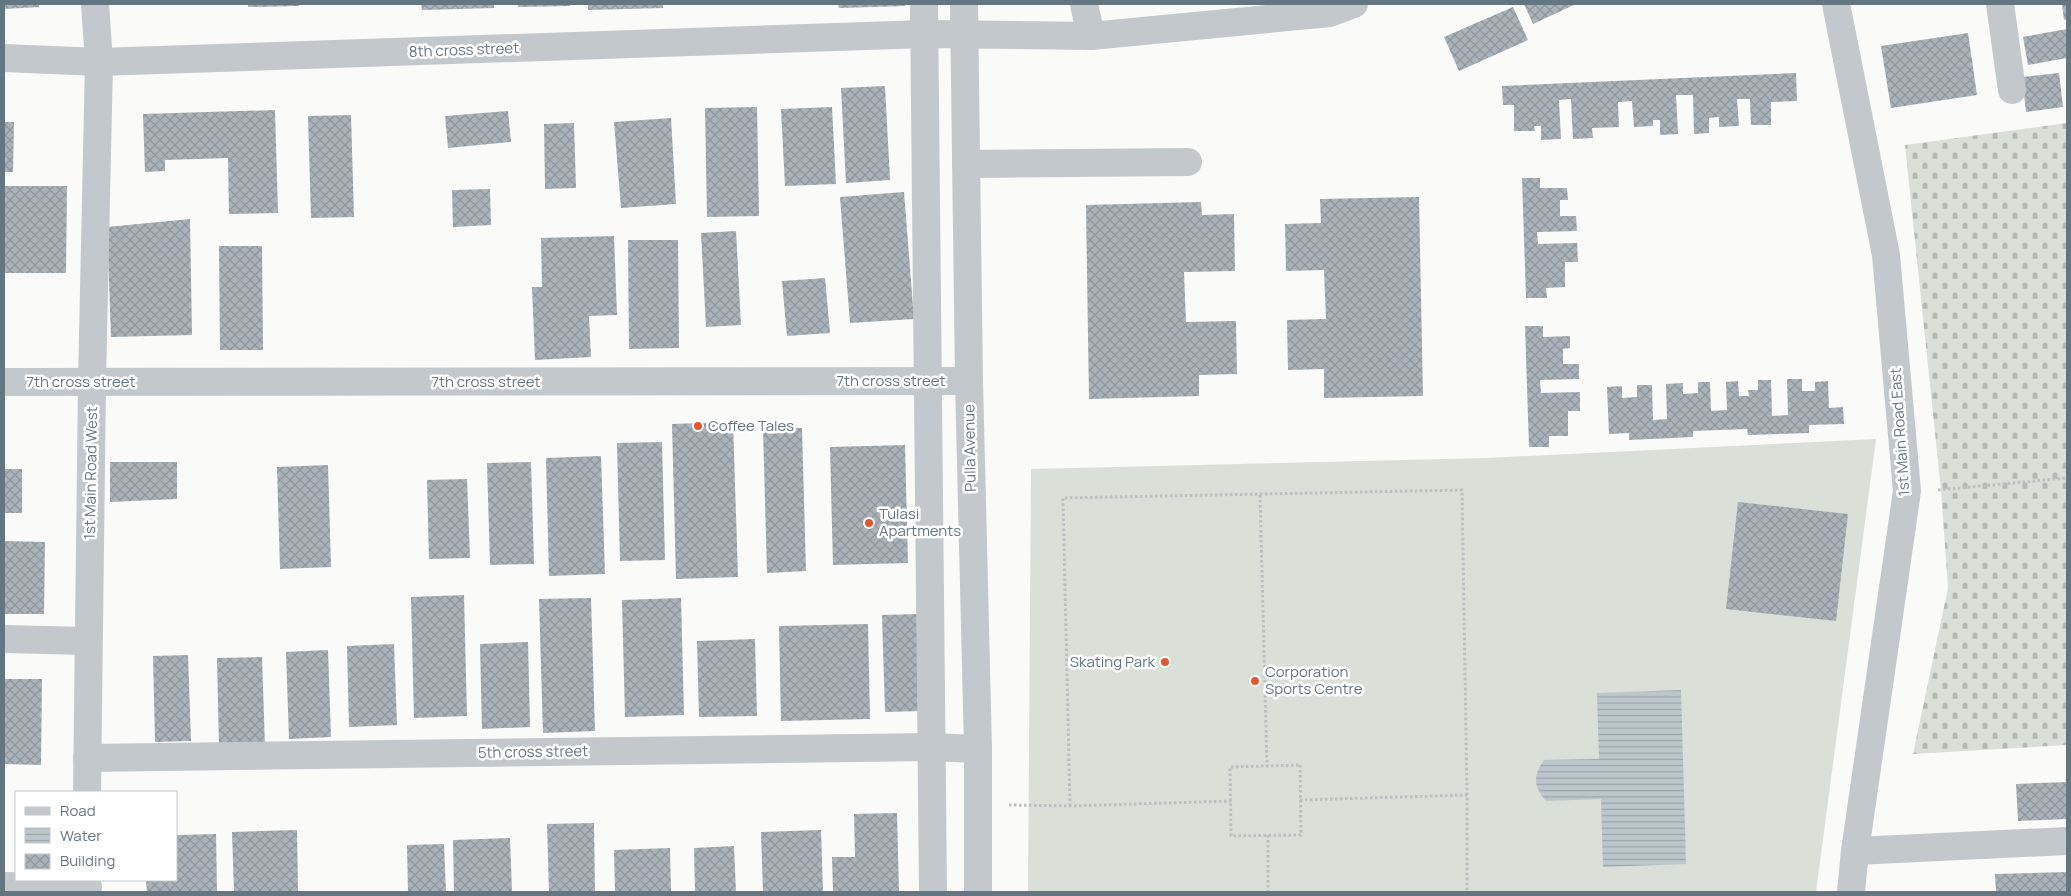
<svg xmlns="http://www.w3.org/2000/svg" width="2071" height="896" font-family="Manrope,sans-serif">
<style>
.cemetery{fill:url(#cemetery-stones)}
.garden{fill:#dadfd7}
.water{fill:url(#water-rules)}
.building{fill:url(#building-cross-hatch)}
.lines{fill:none;stroke-linecap:round;stroke-linejoin:round}
.path{stroke:#bbbfc2;stroke-width:3;stroke-dasharray:2.5 2.5;stroke-linecap:butt}
.minor{stroke:#c3c8cc;stroke-width:28}
.tertiary{stroke:#c3c8cc;stroke-width:28}
.poi-dot{fill:#e4572e;stroke:#fff;stroke-width:2}
.labels{text-anchor:middle;stroke-width:5;stroke-linejoin:round;paint-order:stroke}
.street-label{font-size:15px;fill:#657683;stroke:#fff}
.poi-label{font-size:15px;fill:#657683;stroke:#fff;text-anchor:start}
</style>
<defs>
<pattern id="cemetery-stones" width="16" height="16" patternUnits="userSpaceOnUse" patternTransform="scale(1.25)"><rect width="16" height="16" fill="#dadfd7"/><path d="M2 7V4a2 2 0 0 1 4 0v3zM10 15v-3a2 2 0 0 1 4 0v3z" fill="#b4b9b4"/></pattern>
<pattern id="water-rules" width="6" height="5" patternUnits="userSpaceOnUse" patternTransform="scale(1.25)"><rect width="6" height="5" fill="#bbc7cb"/><path d="M0 2.5h6" fill="none" stroke="#9ca6aa"/></pattern>
<pattern id="building-cross-hatch" width="8" height="8" patternUnits="userSpaceOnUse" patternTransform="scale(1.25)"><rect width="8" height="8" fill="#aab3b9"/><path d="M0 0l8 8M0 8l8-8" fill="none" stroke="#8e969c"/></pattern>
</defs>
<rect width="100%" height="100%" fill="#fafaf8"/>
<path class="cemetery" d="M 2067,123 L 2067,745 L 1913,754 L 1948,588 L 1941,490 L 1905,145 Z"/>
<path class="garden" d="M 1876,439 L 1816,892 L 1028,892 L 1031,469 L 1486,458 Z"/>
<path class="water" d="M 1681,690 L 1686,864 L 1603,867 L 1601,799 L 1546,801 C 1533,786 1533,776 1544,760 L 1599,759 L 1597,693 Z"/>
<g class="building">
<path d="M 4,4 L 39,4 L 39,7 L 4,9 Z"/>
<path d="M 248,4 L 299,4 L 299,6 L 248,7 Z"/>
<path d="M 421,4 L 494,4 L 494,8 L 422,10 Z"/>
<path d="M 518,4 L 570,4 L 570,6 L 518,7 Z"/>
<path d="M 588,4 L 663,4 L 663,8 L 588,10 Z"/>
<path d="M 838,4 L 905,4 L 905,6 L 839,8 Z"/>
<path d="M 1524,4 L 1576,4 L 1533,24 Z"/>
<path d="M 2062,4 L 2067,4 L 2067,19 L 2064,20 Z"/>
<path d="M 1513,7 L 1528,40 L 1459,71 L 1444,37 Z"/>
<path d="M 2067,29 L 2067,58 L 2028,65 L 2023,37 Z"/>
<path d="M 1968,33 L 1977,95 L 1891,108 L 1881,46 Z"/>
<path d="M 1796,73 L 1797,101 L 1771,102 L 1771,125 L 1751,125 L 1750,99 L 1737,99 L 1739,126 L 1719,127 L 1719,117 L 1709,118 L 1709,133 L 1694,134 L 1693,95 L 1676,95 L 1678,134 L 1660,135 L 1660,120 L 1653,120 L 1653,126 L 1634,127 L 1632,101 L 1618,102 L 1619,127 L 1592,128 L 1593,138 L 1573,139 L 1571,99 L 1559,100 L 1561,139 L 1541,140 L 1541,126 L 1534,126 L 1535,131 L 1514,131 L 1514,105 L 1503,105 L 1502,86 Z"/>
<path d="M 2059,73 L 2063,107 L 2026,112 L 2022,77 Z"/>
<path d="M 885,86 L 890,180 L 846,183 L 841,88 Z"/>
<path d="M 757,107 L 759,216 L 707,217 L 705,108 Z"/>
<path d="M 832,107 L 836,184 L 785,186 L 781,109 Z"/>
<path d="M 275,110 L 278,213 L 229,214 L 228,158 L 165,160 L 165,171 L 145,172 L 143,114 Z"/>
<path d="M 508,111 L 511,142 L 448,148 L 445,116 Z"/>
<path d="M 351,115 L 354,217 L 311,218 L 308,116 Z"/>
<path d="M 671,118 L 676,204 L 621,208 L 614,122 Z"/>
<path d="M 4,122 L 14,122 L 13,172 L 4,172 Z"/>
<path d="M 574,123 L 576,188 L 545,189 L 544,124 Z"/>
<path d="M 1522,178 L 1540,178 L 1540,188 L 1567,188 L 1568,200 L 1560,200 L 1560,216 L 1576,216 L 1577,231 L 1537,232 L 1538,244 L 1577,243 L 1578,262 L 1565,262 L 1565,287 L 1546,288 L 1547,298 L 1526,298 Z"/>
<path d="M 4,186 L 67,186 L 66,273 L 4,273 Z"/>
<path d="M 490,189 L 491,225 L 453,227 L 452,190 Z"/>
<path d="M 904,192 L 914,319 L 850,323 L 840,197 Z"/>
<path d="M 1419,197 L 1423,396 L 1324,398 L 1324,369 L 1288,370 L 1287,320 L 1326,319 L 1324,270 L 1286,271 L 1285,224 L 1321,223 L 1320,199 Z"/>
<path d="M 1201,202 L 1202,215 L 1234,214 L 1235,271 L 1184,272 L 1186,322 L 1236,321 L 1237,374 L 1199,375 L 1199,396 L 1089,399 L 1086,205 Z"/>
<path d="M 190,219 L 192,335 L 111,337 L 107,227 Z"/>
<path d="M 736,231 L 741,325 L 706,327 L 701,233 Z"/>
<path d="M 614,236 L 617,315 L 589,316 L 591,357 L 535,360 L 532,287 L 542,287 L 541,238 Z"/>
<path d="M 628,240 L 678,240 L 679,348 L 629,349 Z"/>
<path d="M 219,246 L 262,246 L 263,350 L 220,350 Z"/>
<path d="M 825,278 L 830,333 L 787,336 L 782,281 Z"/>
<path d="M 1525,326 L 1543,326 L 1543,337 L 1570,336 L 1570,348 L 1563,349 L 1563,364 L 1579,364 L 1579,379 L 1540,380 L 1541,393 L 1580,392 L 1580,411 L 1568,411 L 1568,436 L 1549,436 L 1549,447 L 1529,447 Z"/>
<path d="M 1787,379 L 1802,379 L 1802,391 L 1815,391 L 1815,382 L 1828,381 L 1829,408 L 1843,407 L 1844,424 L 1809,425 L 1809,433 L 1748,435 L 1747,429 L 1693,431 L 1693,437 L 1629,440 L 1629,433 L 1609,434 L 1607,387 L 1622,386 L 1622,398 L 1637,397 L 1637,385 L 1652,385 L 1653,420 L 1667,419 L 1666,384 L 1683,383 L 1683,394 L 1698,393 L 1698,382 L 1710,382 L 1711,411 L 1727,410 L 1726,382 L 1738,381 L 1739,396 L 1749,396 L 1748,390 L 1758,390 L 1758,380 L 1771,380 L 1772,416 L 1788,415 Z"/>
<path d="M 733,422 L 738,577 L 676,579 L 672,424 Z"/>
<path d="M 802,428 L 806,571 L 767,573 L 763,429 Z"/>
<path d="M 662,442 L 665,560 L 620,561 L 617,443 Z"/>
<path d="M 905,445 L 908,563 L 833,565 L 830,447 Z"/>
<path d="M 601,456 L 605,574 L 549,576 L 546,458 Z"/>
<path d="M 110,462 L 177,462 L 177,499 L 110,502 Z"/>
<path d="M 531,462 L 534,564 L 490,565 L 487,463 Z"/>
<path d="M 328,465 L 331,567 L 280,569 L 277,467 Z"/>
<rect x="4" y="469" width="18" height="44"/>
<path d="M 467,479 L 470,558 L 429,559 L 427,480 Z"/>
<path d="M 1738,502 L 1848,514 L 1836,621 L 1726,609 Z"/>
<path d="M 4,541 L 45,542 L 44,614 L 4,614 Z"/>
<path d="M 464,595 L 467,716 L 414,718 L 411,597 Z"/>
<path d="M 591,598 L 595,731 L 543,733 L 539,599 Z"/>
<path d="M 681,598 L 684,715 L 625,717 L 622,600 Z"/>
<path d="M 918,614 L 921,711 L 885,712 L 882,615 Z"/>
<path d="M 868,624 L 870,719 L 781,721 L 779,626 Z"/>
<path d="M 755,639 L 757,716 L 699,717 L 697,641 Z"/>
<path d="M 528,642 L 530,727 L 482,729 L 480,644 Z"/>
<path d="M 394,644 L 397,725 L 349,727 L 347,646 Z"/>
<path d="M 328,650 L 331,737 L 289,739 L 286,652 Z"/>
<path d="M 188,655 L 191,741 L 155,742 L 153,656 Z"/>
<path d="M 262,657 L 265,747 L 219,748 L 217,658 Z"/>
<path d="M 4,679 L 42,679 L 41,765 L 4,764 Z"/>
<path d="M 2067,782 L 2067,819 L 2018,821 L 2016,784 Z"/>
<path d="M 897,813 L 899,892 L 833,892 L 832,857 L 855,857 L 854,814 Z"/>
<path d="M 594,823 L 595,892 L 549,892 L 547,824 Z"/>
<path d="M 297,830 L 298,892 L 234,892 L 232,832 Z"/>
<path d="M 821,830 L 823,892 L 763,892 L 761,832 Z"/>
<path d="M 216,834 L 217,892 L 147,892 L 146,880 L 176,880 L 176,835 Z"/>
<path d="M 510,838 L 512,892 L 454,892 L 453,840 Z"/>
<path d="M 444,844 L 446,892 L 408,892 L 407,845 Z"/>
<path d="M 734,846 L 736,892 L 695,892 L 694,848 Z"/>
<path d="M 670,848 L 671,892 L 615,892 L 614,850 Z"/>
<path d="M 2067,872 L 2067,892 L 1996,892 L 1995,874 Z"/>
</g>
<g class="lines">
<g class="path">
<path d="M 1938,490 L 2067,478"/>
<path d="M 1260,495 L 1267,766"/>
<path d="M 1300,765 L 1301,835 L 1231,836 L 1230,767 Z"/>
<path d="M 1300,800 L 1467,795"/>
<path d="M 1009,805 L 1070,806 L 1231,801"/>
<path d="M 1070,806 L 1063,498 L 1462,490 L 1467,795 L 1467,892"/>
<path d="M 1268,835 L 1268,892"/>
</g>
<g class="minor">
<path d="M 1084,4 L 1091,36"/>
<path d="M 1836,4 L 1886,255 L 1907,491 L 1855,851 L 1851,892"/>
<path d="M 2000,4 L 2012,90"/>
<path d="M 4,58 L 99,62 L 925,34 L 1091,36 L 1330,13 L 1354,4"/>
<path d="M 966,164 L 1188,162"/>
<path d="M 4,382 L 969,381"/>
<path d="M 4,639 L 88,641"/>
<path d="M 87,758 L 931,747 L 978,749"/>
<path d="M 87,792 L 92,383 L 99,62 L 95,4"/>
<path d="M 1855,851 L 2067,841"/>
<path d="M 4,886 L 88,887"/>
</g>
<g class="tertiary">
<path d="M 924,4 L 933,892"/>
<path d="M 964,4 L 969,381 L 978,749 L 978,892"/>
</g>
</g>
<g class="poi-dot">
<circle cx="698" cy="426" r="5"/>
<circle cx="869" cy="523" r="5"/>
<circle cx="1165" cy="662" r="5"/>
<circle cx="1255" cy="681" r="5"/>
</g>
<g class="labels">
<g class="street-label">
<text transform="translate(464 50) rotate(-2)" y="5">8th cross street</text>
<text x="891" y="386">7th cross street</text>
<text x="81" y="387">7th cross street</text>
<text x="486" y="387">7th cross street</text>
<text transform="translate(1900 432) rotate(-94)" y="5">1st Main Road East</text>
<text transform="translate(970 448) rotate(-91)" y="5">Pulla Avenue</text>
<text transform="translate(91 473) rotate(-89)" y="5">1st Main Road West</text>
<text transform="translate(533 752) rotate(-1)" y="5">5th cross street</text>
</g>
<g class="poi-label">
<text x="708" y="431">Coffee Tales</text>
<text x="879" y="519">Tulasi<tspan x="879" dy="17">Apartments</tspan></text>
<text x="1155" y="667" text-anchor="end">Skating Park</text>
<text x="1265" y="677">Corporation<tspan x="1265" dy="17">Sports Centre</tspan></text>
</g>
</g>
<rect width="2071" height="896" fill="none" stroke="#657683" stroke-width="10"/>
<rect x="15" y="791" width="162" height="90" fill="#ffffff" stroke="#c1c8cd"/>
<rect x="25" y="807" width="25" height="8" fill="#c3c8cc" stroke="#c1c8cd"/>
<text x="60" y="816" font-size="15" fill="#657683">Road</text>
<rect x="25" y="828" width="25" height="15" fill="url(#water-rules)" stroke="#c1c8cd"/>
<text x="60" y="841" font-size="15" fill="#657683">Water</text>
<rect x="25" y="854" width="25" height="15" fill="url(#building-cross-hatch)" stroke="#c1c8cd"/>
<text x="60" y="866" font-size="15" fill="#657683">Building</text>
</svg>
